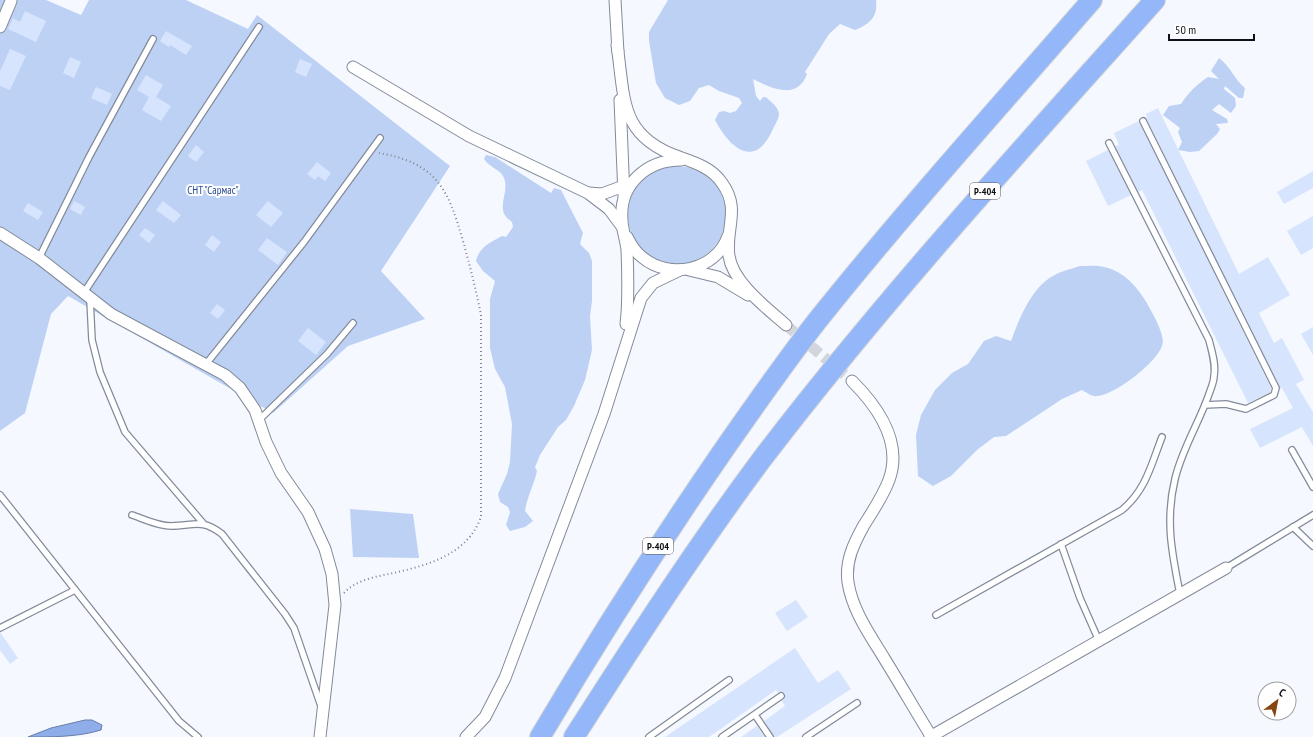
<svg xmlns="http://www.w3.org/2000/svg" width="1313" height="737" font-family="'PT Sans Narrow',sans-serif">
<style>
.green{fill:#bdd1f5}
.water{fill:#8fade8;stroke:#687ea9}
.building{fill:#d7e4fd}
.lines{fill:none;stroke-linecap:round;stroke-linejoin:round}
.street-tunnel{stroke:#d2d5dc;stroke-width:11;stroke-dasharray:11 5.5;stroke-linecap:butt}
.lane-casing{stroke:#838b99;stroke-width:8}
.street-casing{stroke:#838b99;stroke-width:13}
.highway-casing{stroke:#d3d4d5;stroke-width:22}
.path{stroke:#81848a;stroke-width:2;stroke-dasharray:1 3;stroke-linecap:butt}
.lane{stroke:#fff;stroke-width:5.5}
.street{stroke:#fff;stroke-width:11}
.highway{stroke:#94b7f9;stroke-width:20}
.labels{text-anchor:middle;stroke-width:4;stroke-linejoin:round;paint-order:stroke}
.shield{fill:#fff;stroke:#56585b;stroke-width:1}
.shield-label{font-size:10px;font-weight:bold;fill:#0d1015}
.park-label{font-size:11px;fill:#28498f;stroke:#fff}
</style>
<rect width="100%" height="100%" fill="#f5f8ff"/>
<g class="green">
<path d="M 0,0 L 46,0 L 81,15 L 89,0 L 186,0 L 248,29 L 257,15 L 450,166 L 381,271 L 425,319 L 348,346 L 273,413 L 68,296 L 51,314 L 25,413 L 0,431 Z"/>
<path d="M 668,0 L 876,0 C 878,17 870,24 855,30 L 840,24 L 829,34 L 805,72 L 807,74 C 798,100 772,89 753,79 L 756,96 L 760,101 L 763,97 C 767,97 767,98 770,101 C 774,104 778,108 779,114 C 779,119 774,126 772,131 C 754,170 729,147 715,120 L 719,112 L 724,111 L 730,113 L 736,111 L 742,103 L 739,98 L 719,91 L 709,85 L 699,88 L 690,101 L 679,105 L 665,98 L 656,83 L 649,41 L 649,32 Z"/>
<path d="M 1219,58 C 1231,67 1234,79 1245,88 L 1243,98 L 1239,98 L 1225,86 L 1224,89 L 1235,98 L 1236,106 L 1231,113 L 1219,104 L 1212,110 L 1227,119 L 1228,123 L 1216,124 L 1220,129 L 1217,134 L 1199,151 L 1190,152 L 1178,150 L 1182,142 L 1178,132 L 1180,128 L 1163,115 L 1169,106 L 1181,104 C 1188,93 1197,84 1208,77 L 1219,79 L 1211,71 Z"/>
<path d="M 486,155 L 495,157 L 551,193 L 554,188 L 561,190 L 583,233 L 580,244 L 589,253 L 592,261 L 592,301 L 590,316 L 592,350 L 585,380 L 574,406 L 566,420 L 558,427 L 540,455 L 535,467 L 537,471 C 534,485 527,497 525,511 L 533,521 L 525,527 L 510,531 L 506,525 L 510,512 L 508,507 L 500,502 L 498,494 L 507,474 L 510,462 L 512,424 L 505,387 L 495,369 L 490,348 L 490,299 L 495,281 L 483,271 L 476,261 C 479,247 491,242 502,236 L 506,237 L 513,227 L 512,222 C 492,209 512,192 503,176 C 499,169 489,167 484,159 Z"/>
<circle cx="677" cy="215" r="49"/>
<path d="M 1080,266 C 1088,266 1097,265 1104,267 C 1131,273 1145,298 1156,320 C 1159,327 1165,339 1162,346 C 1156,363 1116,394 1098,396 C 1092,397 1087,393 1082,390 L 1062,399 L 1006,436 L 994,437 L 977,450 L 951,476 L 933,486 L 918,476 L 916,435 L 921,415 L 935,390 L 952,373 L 968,364 L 984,341 L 996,336 L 1011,341 C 1019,319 1032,287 1053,276 C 1061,271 1071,269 1080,266 Z"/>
<path d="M 350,509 L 413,514 L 419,558 L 353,557 Z"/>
</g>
<path class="water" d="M 85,720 L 92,720 L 102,725 L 101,730 C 79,737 51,737 28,737 L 51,728 Z"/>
<g class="building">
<path d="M 25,11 L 46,21 L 36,42 L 8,29 L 13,18 L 20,22 Z"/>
<path d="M 166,31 L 192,46 L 186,55 L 170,45 L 169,47 L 160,41 Z"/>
<path d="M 10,49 L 26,56 L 10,90 L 0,86 L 0,71 Z"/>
<path d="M 70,57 L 81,62 L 74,78 L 63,73 Z"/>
<path d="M 300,59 L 312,64 L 306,77 L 295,72 Z"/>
<path d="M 146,75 L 163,85 L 156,97 L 171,106 L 161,121 L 142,110 L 149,97 L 137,90 Z"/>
<path d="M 96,87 L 112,94 L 107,105 L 91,98 Z"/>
<path d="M 1158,108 L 1239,274 L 1268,257 L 1290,295 L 1259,313 L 1274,343 L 1282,338 L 1304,380 L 1296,384 L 1313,412 L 1313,446 L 1302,427 L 1260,448 L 1250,429 L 1293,408 L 1282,388 L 1280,389 L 1146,118 L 1147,117 L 1146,114 Z"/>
<path d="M 1139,121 L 1271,388 L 1270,392 L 1248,403 L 1142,190 L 1138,192 L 1115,146 L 1119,145 L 1114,133 Z"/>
<path d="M 196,145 L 204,152 L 196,162 L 188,156 Z"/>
<path d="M 1108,150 L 1131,195 L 1108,206 L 1086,161 Z"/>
<path d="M 317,162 L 331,173 L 325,181 L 318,176 L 315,180 L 307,174 Z"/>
<path d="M 1313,171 L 1313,188 L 1284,204 L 1277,192 Z"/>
<path d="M 74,201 L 85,207 L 81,215 L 70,209 Z"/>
<path d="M 163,201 L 181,215 L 174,223 L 156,210 Z"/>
<path d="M 268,201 L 283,213 L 271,227 L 256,215 Z"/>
<path d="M 28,203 L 43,212 L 38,220 L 23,211 Z"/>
<path d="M 1313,216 L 1313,248 L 1301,255 L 1287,231 Z"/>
<path d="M 145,228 L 155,235 L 149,243 L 139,235 Z"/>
<path d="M 212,235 L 221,242 L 214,252 L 205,245 Z"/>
<path d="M 267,238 L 287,252 L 278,265 L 258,250 Z"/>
<path d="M 217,304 L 225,310 L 218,319 L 210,313 Z"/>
<path d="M 1313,327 L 1313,355 L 1301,334 Z"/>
<path d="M 308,328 L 326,342 L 316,355 L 298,341 Z"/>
<path d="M 796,600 L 808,617 L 787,631 L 775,613 Z"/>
<path d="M 0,632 L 18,658 L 10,664 L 0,650 Z"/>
<path d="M 795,648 L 818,683 L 838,670 L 851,689 L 777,737 L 774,737 L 764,721 L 785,706 L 782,701 L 785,697 L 785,694 L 781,692 L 778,693 L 776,690 L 709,737 L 665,737 Z"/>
<path d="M 757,726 L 765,737 L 741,737 Z"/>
</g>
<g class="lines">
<path class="street-tunnel" d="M 786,325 L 852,381"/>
<g class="lane-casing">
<g id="lane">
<path d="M 1143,121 L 1276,388 L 1274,395 L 1246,409 L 1226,404 L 1205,405"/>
<path d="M 1109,143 L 1209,340 C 1212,352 1216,364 1214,376 C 1214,382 1211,388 1209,394 C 1199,423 1182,449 1175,479 C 1165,520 1172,554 1180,594"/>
<path d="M 39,258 L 89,157 L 153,39"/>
<path d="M 83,294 L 259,27"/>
<path d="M 90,299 L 92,340 L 100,372 L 125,432 L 203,523"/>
<path d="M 206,364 L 304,242 L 380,138"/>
<path d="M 259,420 L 327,354 L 353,323"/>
<path d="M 1292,450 L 1313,487"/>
<path d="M 0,495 L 179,721 L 198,737"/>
<path d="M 132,515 C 144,519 158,526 171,526 C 194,526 201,518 222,534 L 285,614 L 294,628 L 321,706"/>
<path d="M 1293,527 L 1313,546"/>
<path d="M 1061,544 L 1080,598 L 1099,641"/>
<path d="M 1226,568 L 1313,515"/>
<path d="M 936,615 L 1122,510 C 1146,490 1151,465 1162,437"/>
<path d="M 0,628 L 75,590"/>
<path d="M 755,715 L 770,737"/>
<path d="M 649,737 L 729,680"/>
<path d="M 722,737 L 781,696"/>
<path d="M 806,737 L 857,703"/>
</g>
</g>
<g class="street-casing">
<g id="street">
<path d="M 615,0 L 618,52"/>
<path d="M 0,27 L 11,1"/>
<path d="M 617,45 C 625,99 619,136 679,157 C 696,163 712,168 722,183 C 741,209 725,229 729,256 C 733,283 767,308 786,325"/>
<path d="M 353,67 L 469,136 L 588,193 L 609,209 L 623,228"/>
<path d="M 620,100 L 624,196"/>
<path d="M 589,193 L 602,194 L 629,184"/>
<path d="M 0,233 L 39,258 L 111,314 L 225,375 L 240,388 L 255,410 L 266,442 L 281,473 L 308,512 L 325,549 L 332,574 L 335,605 L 320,737"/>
<path d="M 627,237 C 631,245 635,252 642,257 C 669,280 716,271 728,236"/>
<path d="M 689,270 L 718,277 L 748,295"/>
<path d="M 626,324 C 629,299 628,275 627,250 C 626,240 622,230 622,220 C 619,184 647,160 681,160"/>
<path d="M 852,381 C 878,407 903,442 889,480 C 883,496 873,511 864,525 C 854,543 845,561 848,582 C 852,610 870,635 884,658 C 900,684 915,710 931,736"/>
<path d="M 466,737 L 485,717 L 505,678 L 604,414 L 641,298 L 653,283 L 680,270"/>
<path d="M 930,737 L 1226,568"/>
</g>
</g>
<g class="highway-casing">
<g id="highway">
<path d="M 540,737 C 598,639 660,542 725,448 C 755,405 785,362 817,321 C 905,211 1000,106 1092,0"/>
<path d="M 574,737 C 634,643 695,549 762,459 C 884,299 1021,150 1155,0"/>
</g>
</g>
<path class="path" d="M 344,593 C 355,581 373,577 389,574 C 425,566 467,556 481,517 L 481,315 C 476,290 470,266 463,241 C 448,189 437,163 379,153"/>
<use href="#lane" class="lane"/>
<use href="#street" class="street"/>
<use href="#highway" class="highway"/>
</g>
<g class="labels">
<g class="shield">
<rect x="970" y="183" width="30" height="16" rx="3"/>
<rect x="643" y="538" width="30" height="16" rx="3"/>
</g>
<g class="shield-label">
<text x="985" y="195">Р-404</text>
<text x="658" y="550">Р-404</text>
</g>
<g class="park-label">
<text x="213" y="194">СНТ "Сармас"</text>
</g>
</g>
<g transform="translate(1277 701) rotate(32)"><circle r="19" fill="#ffffff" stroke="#9e9fa1"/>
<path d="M0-3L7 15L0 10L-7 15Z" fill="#864511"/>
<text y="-6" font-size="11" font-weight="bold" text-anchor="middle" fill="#0d1015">С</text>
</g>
<path d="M1169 34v6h85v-6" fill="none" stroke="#0d1015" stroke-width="2"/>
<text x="1175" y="34" font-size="12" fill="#0d1015" stroke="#ffffff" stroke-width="3" paint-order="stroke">50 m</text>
</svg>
